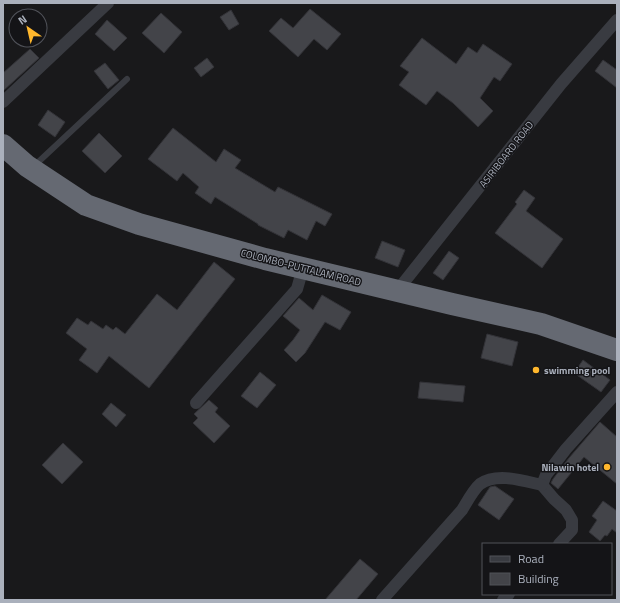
<svg xmlns="http://www.w3.org/2000/svg" width="620" height="603" font-family="'Titillium Web',sans-serif">
<style>
.building{fill:#434449;stroke:#333338}
.lines{fill:none;stroke-linecap:round;stroke-linejoin:round}
.lane{stroke:#393b41;stroke-width:6}
.street{stroke:#393b41;stroke-width:12}
.highway{stroke:#656972;stroke-width:22}
.poi-dot{fill:#ffb72d;stroke:#141417;stroke-width:1.5}
.labels{text-anchor:middle;stroke-width:3;stroke-linejoin:round;paint-order:stroke}
.street-label{font-size:10px;fill:#aab0bc;stroke:#141417}
.poi-label{font-size:10px;font-weight:bold;fill:#aab0bc;stroke:#141417;text-anchor:start}
</style>
<rect width="100%" height="100%" fill="#19191b"/>
<g class="building">
<path d="M 310,9 L 341,34 L 327,50 L 314,39 L 298,57 L 269,31 L 281,18 L 293,28 Z"/>
<path d="M 231,10 L 239,24 L 229,30 L 220,17 Z"/>
<path d="M 161,13 L 182,32 L 164,53 L 142,33 Z"/>
<path d="M 107,20 L 127,38 L 114,51 L 95,34 Z"/>
<path d="M 422,38 L 456,64 L 468,47 L 477,53 L 483,44 L 512,64 L 500,81 L 494,77 L 480,98 L 493,111 L 478,127 L 453,103 L 437,91 L 426,105 L 399,85 L 409,72 L 400,66 Z"/>
<path d="M 30,49 L 39,58 L 3,91 L 3,73 Z"/>
<path d="M 207,58 L 214,67 L 201,77 L 194,68 Z"/>
<path d="M 603,60 L 617,70 L 617,88 L 595,71 Z"/>
<path d="M 105,63 L 119,80 L 108,89 L 94,71 Z"/>
<path d="M 48,110 L 65,122 L 55,137 L 38,125 Z"/>
<path d="M 173,128 L 216,162 L 224,149 L 241,160 L 235,168 L 275,192 L 278,187 L 332,214 L 325,226 L 316,221 L 307,240 L 288,230 L 284,238 L 258,225 L 258,224 L 215,197 L 211,204 L 195,193 L 199,187 L 183,173 L 177,181 L 148,159 Z"/>
<path d="M 99,133 L 122,156 L 105,173 L 82,151 Z"/>
<path d="M 524,190 L 535,198 L 526,211 L 563,239 L 542,268 L 495,233 L 517,204 L 515,202 Z"/>
<path d="M 382,241 L 405,250 L 398,267 L 375,258 Z"/>
<path d="M 449,251 L 459,258 L 443,280 L 433,273 Z"/>
<path d="M 214,262 L 235,279 L 149,388 L 109,356 L 97,373 L 79,360 L 87,349 L 66,333 L 77,318 L 88,325 L 91,321 L 103,329 L 106,325 L 113,330 L 116,327 L 125,334 L 157,294 L 177,310 Z"/>
<path d="M 322,295 L 351,312 L 340,330 L 325,322 L 305,353 L 296,362 L 284,350 L 293,340 L 300,330 L 283,316 L 299,298 L 313,310 Z"/>
<path d="M 487,334 L 518,342 L 512,366 L 481,358 Z"/>
<path d="M 583,360 L 610,380 L 601,392 L 574,373 Z"/>
<path d="M 260,372 L 276,385 L 257,408 L 241,396 Z"/>
<path d="M 420,382 L 465,386 L 463,402 L 418,398 Z"/>
<path d="M 209,400 L 218,408 L 215,412 L 230,426 L 214,443 L 193,423 L 198,418 L 194,414 Z"/>
<path d="M 111,403 L 126,415 L 116,427 L 102,414 Z"/>
<path d="M 600,422 L 617,437 L 617,484 L 584,457 L 558,489 L 551,483 L 553,479 L 569,458 Z"/>
<path d="M 63,443 L 83,462 L 62,484 L 42,465 Z"/>
<path d="M 495,486 L 514,499 L 499,520 L 478,505 L 490,487 Z"/>
<path d="M 603,501 L 617,511 L 617,533 L 612,529 L 607,536 L 605,535 L 600,541 L 589,532 L 597,520 L 592,516 Z"/>
<path d="M 360,559 L 378,574 L 356,600 L 325,600 Z"/>
</g>
<g class="lines">
<path class="lane" d="M 34,166 L 127,79"/>
<g class="street">
<path d="M 3,102 L 108,3"/>
<path d="M 397,291 L 561,84 L 617,20"/>
<path d="M 196,403 L 297,289 L 303,268"/>
<path d="M 559,544 L 572,530 L 572,520 L 566,510 L 554,499 L 542,485 L 546,475 L 566,449 L 617,392"/>
<path d="M 382,600 L 462,510 C 467,502 473,490 480,484 C 497,472 524,481 542,485"/>
<path d="M 503,600 L 509,594"/>
</g>
<path class="highway" d="M 3,145 L 27,166 L 86,205 L 139,224 L 265,259 L 452,304 L 541,324 L 617,350"/>
</g>
<g class="poi-dot">
<circle cx="536" cy="370" r="4"/>
<circle cx="607" cy="467" r="4"/>
</g>
<g class="labels">
<g class="street-label">
<text transform="translate(506 154) rotate(-52)" y="4">ASIRIBOARD ROAD</text>
<text transform="translate(301 267) rotate(14)" y="4">COLOMBO-PUTTALAM ROAD</text>
</g>
<g class="poi-label">
<text x="544" y="374">swimming pool</text>
<text x="599" y="471" text-anchor="end">Nilawin hotel</text>
</g>
</g>
<rect width="620" height="603" fill="none" stroke="#aab0bc" stroke-width="8"/>
<rect x="482" y="543" width="130" height="52" fill="#141417" stroke="#505259"/>
<rect x="490" y="556" width="20" height="6" fill="#393b41" stroke="#505259"/>
<text x="518" y="563" font-size="12" fill="#aab0bc">Road</text>
<rect x="490" y="573" width="20" height="12" fill="#434449" stroke="#505259"/>
<text x="518" y="583" font-size="12" fill="#aab0bc">Building</text>
<g transform="translate(28 28) rotate(326)"><circle r="19" fill="#141417" stroke="#505259"/>
<path d="M0-3L7 15L0 10L-7 15Z" fill="#ffb72d"/>
<text y="-6" font-size="11" font-weight="bold" text-anchor="middle" fill="#aab0bc">N</text>
</g>
</svg>
